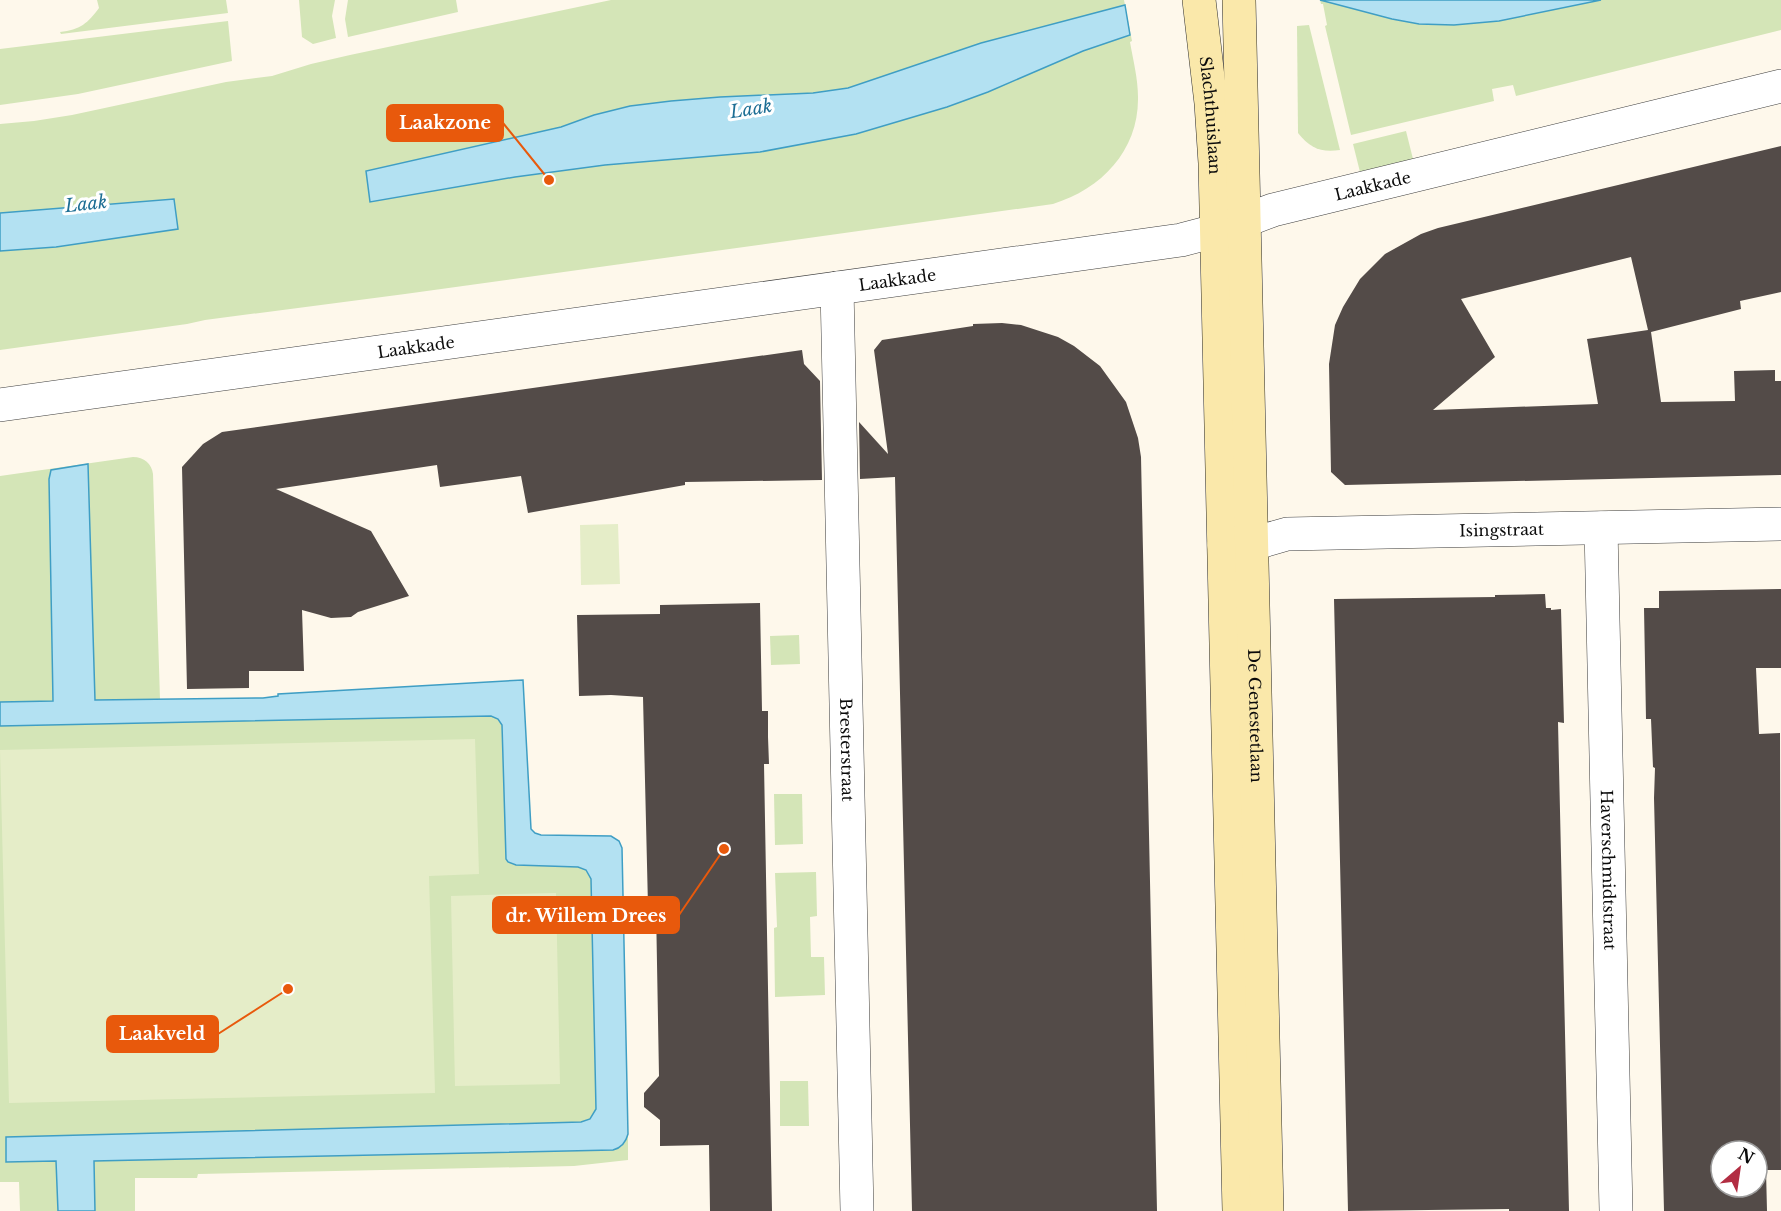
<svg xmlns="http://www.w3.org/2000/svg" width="1781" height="1211" font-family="'Libre Baskerville',serif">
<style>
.green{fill:#d4e5b7}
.pitch{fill:#e5edc8}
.water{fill:#b3e1f2;stroke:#3f9ec4;stroke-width:1.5}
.building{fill:#534b48;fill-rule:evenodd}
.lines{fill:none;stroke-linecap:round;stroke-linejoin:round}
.street-casing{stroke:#3e3e3e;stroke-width:34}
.secondary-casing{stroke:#2d2d2d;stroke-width:34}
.street{stroke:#fff;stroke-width:33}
.secondary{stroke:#fae8aa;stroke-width:33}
.labels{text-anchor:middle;stroke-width:6;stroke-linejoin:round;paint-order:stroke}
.street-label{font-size:16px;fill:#0b0b0b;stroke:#fff}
.water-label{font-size:18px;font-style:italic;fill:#1d6e94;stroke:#fff}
.leader{fill:none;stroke:#e8590c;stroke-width:2}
.callout-dot{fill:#e8590c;stroke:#fff;stroke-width:2}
.callout{fill:#e8590c;stroke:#e8590c;stroke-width:2}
.callout-label{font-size:18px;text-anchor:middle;font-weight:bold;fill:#fff}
</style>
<rect width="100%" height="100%" fill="#fef8eb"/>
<g class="green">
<path d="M 97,0 L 226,0 L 228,13 L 61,34 L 60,32 C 80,30 88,23 99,8 Z"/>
<path d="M 299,0 L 335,0 L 332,16 L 336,38 L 313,44 L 302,37 Z"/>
<path d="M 348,0 L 456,0 L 458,12 L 348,37 L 345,19 Z"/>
<path d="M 611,0 L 1124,0 L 1132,41 L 1130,42 C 1133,60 1138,78 1138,97 C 1139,150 1102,189 1053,204 L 405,294 L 205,320 L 187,324 L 0,350 L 0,124 L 34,121 L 72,115 L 226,82 L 272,76 L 311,64 L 350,55 Z"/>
<path d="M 1320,0 L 1781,0 L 1781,30 L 1516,96 L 1513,85 L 1492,89 L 1494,101 L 1351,135 L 1325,26 L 1327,25 L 1323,4 L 1321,4 Z"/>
<path d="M 228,21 L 232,61 L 78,94 L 0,105 L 0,49 Z"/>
<path d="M 1309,25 L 1340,150 C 1321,153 1310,148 1298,133 L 1297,26 Z"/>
<path d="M 1406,131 L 1413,159 L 1360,172 L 1353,144 Z"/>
<path d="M 133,457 C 144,457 152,464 153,474 L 160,699 L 94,700 L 87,464 L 49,479 L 53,702 L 0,702 L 0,476 Z"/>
<path d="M 799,635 L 800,664 L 771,665 L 770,636 Z"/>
<path d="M 491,716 L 498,719 L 502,725 L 506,859 L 512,864 L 516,865 L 578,867 L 586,870 L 591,879 L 596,1109 L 590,1119 L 581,1122 L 6,1137 L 6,1162 L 56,1161 L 58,1211 L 20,1211 L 19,1182 L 0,1182 L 0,726 Z"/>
<path d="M 774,794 L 802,794 L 803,844 L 775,845 Z"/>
<path d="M 816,872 L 817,916 L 810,917 L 811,957 L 824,957 L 825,995 L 775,997 L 774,928 L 777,927 L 775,873 Z"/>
<path d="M 780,1081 L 808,1081 L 809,1126 L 780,1126 Z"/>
<path d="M 628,1134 L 628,1160 L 574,1166 L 198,1174 L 197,1178 L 135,1178 L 135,1211 L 95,1211 L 94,1161 L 613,1150 L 622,1146 Z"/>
</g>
<g class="pitch">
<path d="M 618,524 L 620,584 L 581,585 L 580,525 Z"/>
<path d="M 475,739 L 479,874 L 429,876 L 435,1093 L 9,1103 L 0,750 Z"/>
<path d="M 556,893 L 560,1084 L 455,1086 L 451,896 Z"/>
</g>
<g class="water">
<path d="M 1320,0 L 1601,0 L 1499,21 L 1454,25 L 1419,24 L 1392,19 Z"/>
<path d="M 1125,5 L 1130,35 L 1083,51 L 988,92 L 947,107 L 856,134 L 760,152 L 605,165 L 515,177 L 370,202 L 366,171 L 561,127 L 594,115 L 630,106 L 671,101 L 720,97 L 813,93 L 848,88 L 981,43 Z"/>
<path d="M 174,199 L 178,229 L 56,247 L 0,251 L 0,213 Z"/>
<path d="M 88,464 L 95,700 L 263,698 L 278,696 L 278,694 L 523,680 L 531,829 L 535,833 L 541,835 L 611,836 L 619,841 L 622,848 L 628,1134 C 626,1142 621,1148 613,1150 L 94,1161 L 95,1211 L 58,1211 L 56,1161 L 6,1162 L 6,1137 L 581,1122 L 590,1119 L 596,1109 L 591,879 L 586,870 L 578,867 L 516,865 L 508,862 L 506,859 L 502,725 L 498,719 L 491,716 L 0,726 L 0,702 L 53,701 L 49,479 L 51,470 Z"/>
</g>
<g class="building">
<path d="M 1781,146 L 1781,292 L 1740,301 L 1741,309 L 1651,332 L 1661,402 L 1735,401 L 1734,371 L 1775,370 L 1775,381 L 1781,381 L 1781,475 L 1345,485 L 1331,472 L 1329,364 L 1335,325 L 1343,307 L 1360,279 L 1385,254 L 1421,234 L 1438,228 ZM 1631,257 L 1648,330 L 1587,339 L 1598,404 L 1433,410 L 1495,357 L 1461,299 Z"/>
<path d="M 1002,323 L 1021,325 L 1058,337 L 1074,346 L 1100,366 L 1126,402 L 1138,438 L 1141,457 L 1157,1211 L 912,1211 L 895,477 L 860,479 L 859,422 L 888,454 L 874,350 L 882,340 L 973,326 L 973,324 Z"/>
<path d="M 802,350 L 804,364 L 820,381 L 822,480 L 685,482 L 685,485 L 528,513 L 521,476 L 440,487 L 437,465 L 276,489 L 371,531 L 409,596 L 358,612 L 351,617 L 331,618 L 302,610 L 304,671 L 249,671 L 249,688 L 187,689 L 182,467 L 203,444 L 222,432 Z"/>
<path d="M 1781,589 L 1781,668 L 1756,668 L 1759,734 L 1780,733 L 1781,1170 L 1766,1170 L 1767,1211 L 1664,1211 L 1654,798 L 1655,768 L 1653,767 L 1651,719 L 1646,719 L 1644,608 L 1659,608 L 1659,591 ZM 1721,1151 L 1757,1151 L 1757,1187 L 1721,1187 Z"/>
<path d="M 1545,594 L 1546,608 L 1551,608 L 1551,610 L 1561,609 L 1564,723 L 1558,722 L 1569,1211 L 1509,1211 L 1509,1209 L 1348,1211 L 1334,599 L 1495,597 L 1495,595 Z"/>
<path d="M 760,603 L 762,711 L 768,711 L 768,737 L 769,764 L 764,764 L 772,1211 L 710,1211 L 709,1145 L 660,1146 L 660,1120 L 644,1107 L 644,1093 L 659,1076 L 656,907 L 648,906 L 643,697 L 611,695 L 579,696 L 577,615 L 660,614 L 660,605 Z"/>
</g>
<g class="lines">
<g class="street-casing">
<g id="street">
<path id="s1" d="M 837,288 L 857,1211"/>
<path id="s2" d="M 0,405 L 1181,240 L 1223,229 L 1273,210 L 1781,86"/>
<path id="s3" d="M 1601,528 L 1616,1211"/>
<path id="s4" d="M 1224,545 L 1252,544 L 1287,534 L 1781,524"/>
</g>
</g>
<g class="secondary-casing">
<g id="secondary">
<path id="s5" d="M 1199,0 L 1211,103 L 1215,163 L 1239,1211"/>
<path id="s6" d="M 1239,0 L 1267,1211"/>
</g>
</g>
<use href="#street" class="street"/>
<use href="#secondary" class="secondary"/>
</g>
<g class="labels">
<g class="street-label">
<text dy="6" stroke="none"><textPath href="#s5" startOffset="116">Slachthuislaan</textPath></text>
<text dy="6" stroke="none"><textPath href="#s2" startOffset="1392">Laakkade</textPath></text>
<text dy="6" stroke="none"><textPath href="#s2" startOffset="906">Laakkade</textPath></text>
<text dy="6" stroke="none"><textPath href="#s2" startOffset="420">Laakkade</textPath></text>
<text dy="6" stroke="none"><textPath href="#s4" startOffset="279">Isingstraat</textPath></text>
<text dy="6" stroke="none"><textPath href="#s6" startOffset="716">De Genestetlaan</textPath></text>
<text dy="6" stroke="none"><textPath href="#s1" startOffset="462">Bresterstraat</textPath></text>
<text dy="6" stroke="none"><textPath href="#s3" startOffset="342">Haverschmidtstraat</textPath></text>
</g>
<g class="water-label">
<text transform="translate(751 109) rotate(-9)" y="6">Laak</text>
<text transform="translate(86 204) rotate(-6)" y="6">Laak</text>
</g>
</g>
<path class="leader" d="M549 180L503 123M724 849L679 915M288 989L218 1034"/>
<g class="callout-dot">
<circle cx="549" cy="180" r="6"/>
<circle cx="724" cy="849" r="6"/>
<circle cx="288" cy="989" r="6"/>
</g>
<g class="callout">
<rect x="387" y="105" width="116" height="36" rx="6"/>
<rect x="493" y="897" width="186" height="36" rx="6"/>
<rect x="107" y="1016" width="111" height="36" rx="6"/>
</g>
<g class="callout-label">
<text x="445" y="129">Laakzone</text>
<text x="586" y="922">dr. Willem Drees</text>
<text x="162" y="1040">Laakveld</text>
</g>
<g transform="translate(1739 1169) rotate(29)"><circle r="28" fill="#ffffff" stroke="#9d9d9d" stroke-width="1.5"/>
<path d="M0-4.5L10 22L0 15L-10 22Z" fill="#b22d42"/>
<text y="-9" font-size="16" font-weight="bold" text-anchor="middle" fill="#0b0b0b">N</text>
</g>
</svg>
